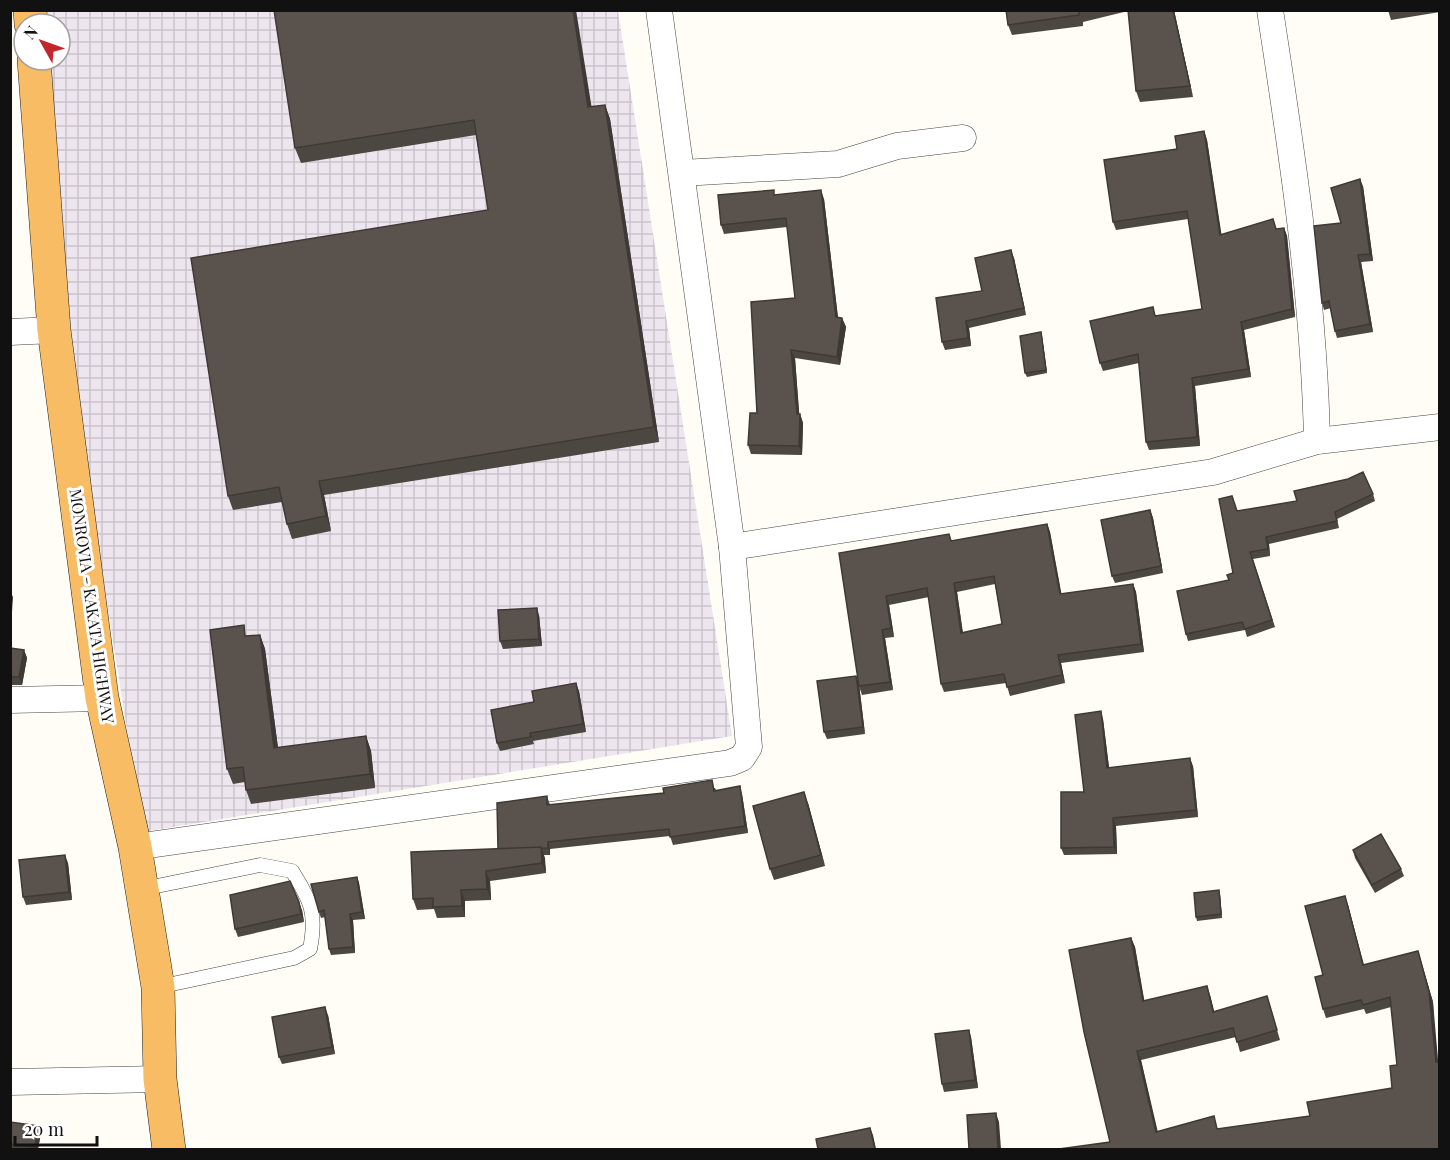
<svg xmlns="http://www.w3.org/2000/svg" width="1450" height="1160" font-family="'Playfair Display',serif">
<style>
.industrial{fill:url(#industrial-grid);fill-rule:evenodd}
.lines{fill:none;stroke-linecap:round;stroke-linejoin:round}
.service-casing{stroke:#444;stroke-width:15}
.minor-casing{stroke:#444;stroke-width:27}
.trunk-casing{stroke:#222;stroke-width:34}
.service{stroke:#fff;stroke-width:14}
.minor{stroke:#fff;stroke-width:26}
.trunk{stroke:#f7bc64;stroke-width:33}
.wall{fill:#4d4742;fill-rule:evenodd}
.shaded-wall{fill:#3f3936}
.building{fill:#5a524d;stroke:#3f3936;stroke-width:1.5;fill-rule:evenodd}
.labels{text-anchor:middle;stroke-width:6;stroke-linejoin:round;paint-order:stroke}
.street-label{font-size:16px;fill:#111;stroke:#fff}
</style>
<defs>
<pattern id="industrial-grid" width="8" height="8" patternUnits="userSpaceOnUse" patternTransform="scale(1.5)"><rect width="8" height="8" fill="#eee6ef"/><path d="M0 4h8M4 0v8" fill="none" stroke="#cbc4cc"/></pattern>
</defs>
<rect width="100%" height="100%" fill="#fffdf5"/>
<path class="industrial" d="M 14,11 L 618,11 L 732,736 L 143,832 ZM 24,24 L 60,24 L 60,60 L 24,60 Z"/>
<g class="lines">
<g class="service-casing">
<path id="service" d="M 142,889 L 260,865 L 292,871 C 311,901 317,913 310,949 L 294,958 L 158,987"/>
</g>
<g class="minor-casing">
<g id="minor">
<path d="M 1270,10 C 1292,153 1314,298 1317,441"/>
<path d="M 682,173 L 838,164 L 897,146 L 963,138"/>
<path d="M 10,332 L 54,330"/>
<path d="M 732,547 L 1213,472 L 1317,441 L 1440,427"/>
<path d="M 10,700 L 102,698"/>
<path d="M 135,847 L 730,763 L 742,758 L 749,747 L 732,547 L 659,10"/>
<path d="M 10,1082 L 160,1079"/>
</g>
</g>
<g class="trunk-casing">
<g id="trunk">
<path d="M 30,10 L 31,24"/>
<path d="M 34,60 L 54,330 L 102,698 L 135,847 L 158,987 L 160,1079 L 169,1150"/>
</g>
</g>
<use href="#service" class="service"/>
<use href="#minor" class="minor"/>
<use href="#trunk" class="trunk"/>
</g>
<g class="wall">
<path d="M 274,10 L 591,107 L 605,105 L 610,119 L 659,442 L 324,495 L 331,531 L 292,539 L 287,524 L 282,502 L 233,510 L 228,496 L 488,210 L 476,135 L 301,163 L 295,148 Z"/>
<path d="M 1006,10 L 1174,10 L 1193,97 L 1140,102 L 1136,91 L 1128,11 L 1083,22 L 1083,26 L 1012,35 L 1008,25 Z"/>
<path d="M 1388,10 L 1440,10 L 1440,12 L 1391,20 Z"/>
<path d="M 1204,131 L 1207,140 L 1221,235 L 1284,228 L 1287,236 L 1295,317 L 1244,330 L 1251,377 L 1195,386 L 1200,446 L 1149,450 L 1146,442 L 1139,363 L 1103,371 L 1100,363 L 1156,316 L 1202,309 L 1188,219 L 1116,230 L 1113,222 L 1177,149 Z"/>
<path d="M 1363,186 L 1373,261 L 1361,262 L 1373,332 L 1337,338 L 1335,331 L 1331,308 L 1324,310 L 1322,303 L 1341,223 Z"/>
<path d="M 776,195 L 824,199 L 838,318 L 842,318 L 846,327 L 840,365 L 795,358 L 799,414 L 800,414 L 803,423 L 802,455 L 751,454 L 748,445 L 757,413 L 795,298 L 787,227 L 724,234 L 721,225 Z"/>
<path d="M 1014,258 L 1026,315 L 969,328 L 971,346 L 945,350 L 942,342 L 982,291 Z"/>
<path d="M 1041,332 L 1042,336 L 1047,373 L 1027,377 L 1025,373 Z"/>
<path d="M 1373,494 L 1375,501 L 1337,519 L 1339,528 L 1269,544 L 1270,556 L 1253,559 L 1275,627 L 1247,637 L 1245,630 L 1188,641 L 1186,634 L 1229,580 L 1233,573 L 1238,511 Z"/>
<path d="M 1150,510 L 1153,518 L 1163,573 L 1115,583 L 1112,576 Z"/>
<path d="M 1047,524 L 1050,532 L 1061,594 L 1133,584 L 1136,592 L 1144,652 L 1061,663 L 1065,683 L 1010,696 L 1006,683 L 944,692 L 941,684 L 929,597 L 889,605 L 894,637 L 885,638 L 893,690 L 862,695 L 859,686 L 839,553 L 952,541 ZM 995,584 L 1002,624 L 963,633 L 957,592 Z"/>
<path d="M 539,615 L 542,646 L 503,649 L 500,641 Z"/>
<path d="M 260,635 L 265,649 L 278,748 L 366,736 L 371,751 L 375,788 L 251,804 L 246,790 L 245,782 L 233,784 L 227,769 L 248,636 Z"/>
<path d="M 10,648 L 24,650 L 27,658 L 22,685 L 10,685 Z"/>
<path d="M 856,676 L 859,684 L 865,734 L 827,739 L 824,732 Z"/>
<path d="M 579,691 L 586,732 L 533,741 L 534,744 L 500,751 L 497,743 L 534,702 Z"/>
<path d="M 1103,719 L 1109,768 L 1193,766 L 1198,817 L 1116,826 L 1117,854 L 1064,855 L 1061,848 L 1084,792 Z"/>
<path d="M 715,788 L 716,790 L 742,794 L 748,833 L 673,845 L 670,836 L 550,849 L 550,855 L 544,855 L 546,873 L 490,881 L 491,900 L 465,901 L 465,917 L 437,918 L 434,909 L 417,910 L 413,899 L 498,849 L 547,796 L 550,805 Z"/>
<path d="M 808,803 L 825,866 L 774,880 L 770,869 Z"/>
<path d="M 1353,850 L 1401,869 L 1404,876 L 1375,893 L 1355,858 Z"/>
<path d="M 68,863 L 72,900 L 26,905 L 23,897 Z"/>
<path d="M 357,877 L 359,883 L 365,919 L 353,920 L 355,953 L 331,955 L 329,949 L 325,917 L 321,918 L 319,912 Z"/>
<path d="M 1220,894 L 1222,918 L 1197,921 L 1196,917 Z"/>
<path d="M 1348,905 L 1364,965 L 1418,951 L 1433,1002 L 1440,1149 L 1110,1142 L 1131,938 L 1135,947 L 1144,1001 L 1210,995 L 1214,1012 L 1270,1006 L 1280,1040 L 1240,1052 L 1236,1037 L 1141,1060 L 1157,1132 L 1218,1129 L 1310,1116 L 1392,1088 L 1397,1065 L 1391,1007 L 1366,1014 L 1364,1009 L 1326,1018 L 1323,1009 L 1323,975 Z"/>
<path d="M 302,910 L 304,922 L 238,937 L 235,929 Z"/>
<path d="M 328,1015 L 335,1054 L 282,1064 L 279,1057 Z"/>
<path d="M 971,1037 L 978,1088 L 944,1092 L 942,1084 Z"/>
<path d="M 10,1122 L 41,1133 L 38,1149 L 10,1149 Z"/>
</g>
<g class="shaded-wall">
<path d="M 573,10 L 576,10 L 594,122 L 588,107 Z"/>
<path d="M 1173,10 L 1174,10 L 1193,97 L 1190,86 Z"/>
<path d="M 605,105 L 610,119 L 659,442 L 654,427 Z"/>
<path d="M 1204,131 L 1207,140 L 1223,244 L 1220,235 Z"/>
<path d="M 1360,179 L 1363,186 L 1373,261 L 1370,254 Z"/>
<path d="M 821,190 L 824,199 L 839,326 L 836,317 Z"/>
<path d="M 1284,228 L 1287,236 L 1295,317 L 1292,309 Z"/>
<path d="M 1011,250 L 1014,258 L 1026,315 L 1024,308 Z"/>
<path d="M 1358,255 L 1361,262 L 1373,332 L 1370,324 Z"/>
<path d="M 842,318 L 846,327 L 840,365 L 837,357 Z"/>
<path d="M 966,321 L 969,328 L 971,346 L 968,338 Z"/>
<path d="M 1241,322 L 1244,330 L 1251,377 L 1248,369 Z"/>
<path d="M 1041,332 L 1042,336 L 1047,373 L 1046,370 Z"/>
<path d="M 791,350 L 795,358 L 800,423 L 800,414 L 803,423 L 802,455 L 799,446 Z"/>
<path d="M 1192,378 L 1195,386 L 1200,446 L 1197,437 Z"/>
<path d="M 319,481 L 324,495 L 331,531 L 326,516 Z"/>
<path d="M 1150,510 L 1153,518 L 1163,573 L 1161,566 Z"/>
<path d="M 1047,524 L 1050,532 L 1063,602 L 1060,594 Z"/>
<path d="M 1266,537 L 1269,544 L 1270,556 L 1268,549 Z"/>
<path d="M 954,583 L 957,592 L 964,642 L 961,633 Z"/>
<path d="M 1133,584 L 1136,592 L 1144,652 L 1141,644 Z"/>
<path d="M 10,591 L 13,597 L 10,641 Z"/>
<path d="M 886,596 L 889,605 L 894,637 L 891,628 Z"/>
<path d="M 537,608 L 539,615 L 542,646 L 539,639 Z"/>
<path d="M 882,630 L 885,638 L 893,690 L 890,682 Z"/>
<path d="M 260,635 L 265,649 L 280,763 L 274,748 Z"/>
<path d="M 24,650 L 27,658 L 22,685 L 19,677 Z"/>
<path d="M 1058,655 L 1061,663 L 1065,683 L 1062,675 Z"/>
<path d="M 856,676 L 859,684 L 865,734 L 863,727 Z"/>
<path d="M 576,683 L 579,691 L 586,732 L 583,724 Z"/>
<path d="M 1101,711 L 1103,719 L 1110,775 L 1107,768 Z"/>
<path d="M 366,736 L 371,751 L 375,788 L 370,774 Z"/>
<path d="M 1190,758 L 1193,766 L 1198,817 L 1196,810 Z"/>
<path d="M 740,786 L 742,794 L 748,833 L 745,826 Z"/>
<path d="M 804,792 L 808,803 L 825,866 L 821,855 Z"/>
<path d="M 1113,818 L 1116,826 L 1117,854 L 1114,847 Z"/>
<path d="M 548,842 L 550,849 L 550,855 L 548,848 Z"/>
<path d="M 541,847 L 545,858 L 546,873 L 542,863 Z"/>
<path d="M 65,855 L 68,863 L 72,900 L 69,892 Z"/>
<path d="M 486,871 L 490,881 L 491,900 L 487,889 Z"/>
<path d="M 357,877 L 359,883 L 365,919 L 362,912 Z"/>
<path d="M 461,890 L 465,901 L 465,917 L 462,906 Z"/>
<path d="M 1219,890 L 1220,894 L 1222,918 L 1221,914 Z"/>
<path d="M 1345,896 L 1348,905 L 1366,975 L 1363,965 Z"/>
<path d="M 299,902 L 302,910 L 304,922 L 301,914 Z"/>
<path d="M 350,914 L 353,920 L 355,953 L 353,947 Z"/>
<path d="M 1131,938 L 1135,947 L 1146,1010 L 1143,1001 Z"/>
<path d="M 1418,951 L 1433,1002 L 1439,1071 L 1436,1062 Z"/>
<path d="M 1207,986 L 1210,995 L 1217,1022 L 1213,1012 Z"/>
<path d="M 325,1007 L 328,1015 L 335,1054 L 332,1047 Z"/>
<path d="M 969,1030 L 971,1037 L 978,1088 L 975,1080 Z"/>
<path d="M 1137,1051 L 1141,1060 L 1160,1141 L 1156,1132 Z"/>
<path d="M 996,1113 L 999,1122 L 1001,1149 L 998,1149 Z"/>
<path d="M 38,1126 L 41,1133 L 38,1149 L 36,1149 L 35,1147 Z"/>
<path d="M 870,1128 L 873,1135 L 876,1149 L 875,1149 Z"/>
</g>
<g class="building">
<path d="M 274,10 L 573,10 L 588,107 L 605,105 L 654,427 L 319,481 L 326,516 L 287,524 L 279,487 L 228,496 L 191,258 L 488,210 L 474,120 L 295,148 Z"/>
<path d="M 1006,10 L 1084,10 L 1079,12 L 1079,15 L 1008,25 Z"/>
<path d="M 1128,10 L 1173,10 L 1190,86 L 1136,91 Z"/>
<path d="M 1204,131 L 1220,235 L 1273,219 L 1276,229 L 1284,228 L 1292,309 L 1241,322 L 1248,369 L 1192,378 L 1197,437 L 1146,442 L 1138,354 L 1100,363 L 1090,321 L 1153,307 L 1155,316 L 1202,309 L 1187,211 L 1113,222 L 1104,160 L 1177,149 L 1175,136 Z"/>
<path d="M 1360,179 L 1370,254 L 1358,255 L 1370,324 L 1335,331 L 1329,301 L 1322,303 L 1314,226 L 1341,223 L 1331,188 Z"/>
<path d="M 774,190 L 774,195 L 821,190 L 836,317 L 842,318 L 837,357 L 791,350 L 797,414 L 800,414 L 799,446 L 748,445 L 750,413 L 757,413 L 751,302 L 795,298 L 786,218 L 721,225 L 718,195 Z"/>
<path d="M 1011,250 L 1024,308 L 966,321 L 968,338 L 942,342 L 936,298 L 982,291 L 975,258 Z"/>
<path d="M 1041,332 L 1046,370 L 1025,373 L 1020,336 Z"/>
<path d="M 1363,472 L 1373,494 L 1335,512 L 1337,521 L 1266,537 L 1268,549 L 1250,552 L 1272,620 L 1245,629 L 1242,622 L 1186,634 L 1177,591 L 1229,580 L 1227,575 L 1233,573 L 1219,499 L 1232,496 L 1237,511 L 1297,501 L 1294,491 L 1348,479 Z"/>
<path d="M 1150,510 L 1161,566 L 1112,576 L 1101,520 Z"/>
<path d="M 1047,524 L 1060,594 L 1133,584 L 1141,644 L 1058,655 L 1062,675 L 1007,687 L 1004,674 L 941,684 L 927,588 L 886,596 L 891,628 L 882,630 L 890,682 L 859,686 L 839,553 L 949,534 L 951,541 ZM 994,576 L 1002,624 L 961,633 L 954,583 Z"/>
<path d="M 537,608 L 539,639 L 500,641 L 498,610 Z"/>
<path d="M 244,625 L 245,636 L 260,635 L 274,748 L 366,736 L 370,774 L 246,790 L 243,767 L 227,769 L 210,630 Z"/>
<path d="M 10,648 L 24,650 L 19,677 L 10,677 Z"/>
<path d="M 856,676 L 863,727 L 824,732 L 817,681 Z"/>
<path d="M 576,683 L 583,724 L 530,733 L 531,737 L 497,743 L 491,710 L 534,702 L 532,691 Z"/>
<path d="M 1101,711 L 1107,768 L 1190,758 L 1196,810 L 1113,818 L 1114,847 L 1061,848 L 1061,792 L 1084,792 L 1075,715 Z"/>
<path d="M 712,780 L 714,791 L 740,786 L 745,826 L 670,837 L 669,829 L 548,842 L 548,848 L 498,849 L 497,803 L 547,796 L 547,805 L 664,793 L 663,788 Z"/>
<path d="M 804,792 L 821,855 L 770,869 L 753,806 Z"/>
<path d="M 1381,834 L 1401,869 L 1372,885 L 1353,850 Z"/>
<path d="M 541,847 L 542,863 L 486,871 L 487,889 L 461,890 L 462,906 L 433,907 L 433,898 L 413,899 L 411,852 Z"/>
<path d="M 65,855 L 69,892 L 23,897 L 19,860 Z"/>
<path d="M 357,877 L 362,912 L 350,914 L 353,947 L 329,949 L 324,910 L 319,912 L 311,884 Z"/>
<path d="M 290,881 L 299,902 L 301,914 L 235,929 L 230,895 Z"/>
<path d="M 1219,890 L 1221,914 L 1196,917 L 1194,893 Z"/>
<path d="M 1345,896 L 1363,965 L 1418,951 L 1429,992 L 1436,1062 L 1440,1062 L 1440,1149 L 1059,1149 L 1110,1142 L 1084,1032 L 1069,950 L 1131,938 L 1143,1001 L 1207,986 L 1213,1012 L 1267,996 L 1277,1030 L 1237,1042 L 1233,1028 L 1137,1051 L 1156,1132 L 1214,1116 L 1217,1129 L 1310,1116 L 1307,1102 L 1392,1088 L 1390,1066 L 1397,1065 L 1390,997 L 1363,1005 L 1361,1000 L 1323,1009 L 1315,977 L 1323,975 L 1305,906 Z"/>
<path d="M 325,1007 L 332,1047 L 279,1057 L 272,1017 Z"/>
<path d="M 969,1030 L 975,1080 L 942,1084 L 935,1034 Z"/>
<path d="M 996,1113 L 998,1149 L 969,1149 L 967,1115 Z"/>
<path d="M 10,1122 L 38,1126 L 35,1147 L 10,1144 Z"/>
<path d="M 870,1128 L 875,1149 L 818,1149 L 816,1139 Z"/>
</g>
<g class="labels">
<g class="street-label">
<text transform="translate(92 606) rotate(82)" y="6">MONROVIA - KAKATA HIGHWAY</text>
</g>
</g>
<rect width="1450" height="1160" fill="none" stroke="#111111" stroke-width="24"/>
<g transform="translate(42 42) rotate(310)"><circle r="28" fill="#ffffff" stroke="#a0a0a0" stroke-width="1.5"/>
<path d="M0-4.5L10 22L0 15L-10 22Z" fill="#c4262e"/>
<text y="-9" font-size="16" font-weight="bold" text-anchor="middle" fill="#111111">N</text>
</g>
<path d="M15 1136v9h82v-9" fill="none" stroke="#111111" stroke-width="3"/>
<text x="24" y="1136" font-size="18" fill="#111111" stroke="#ffffff" stroke-width="4.5" paint-order="stroke">20 m</text>
</svg>
